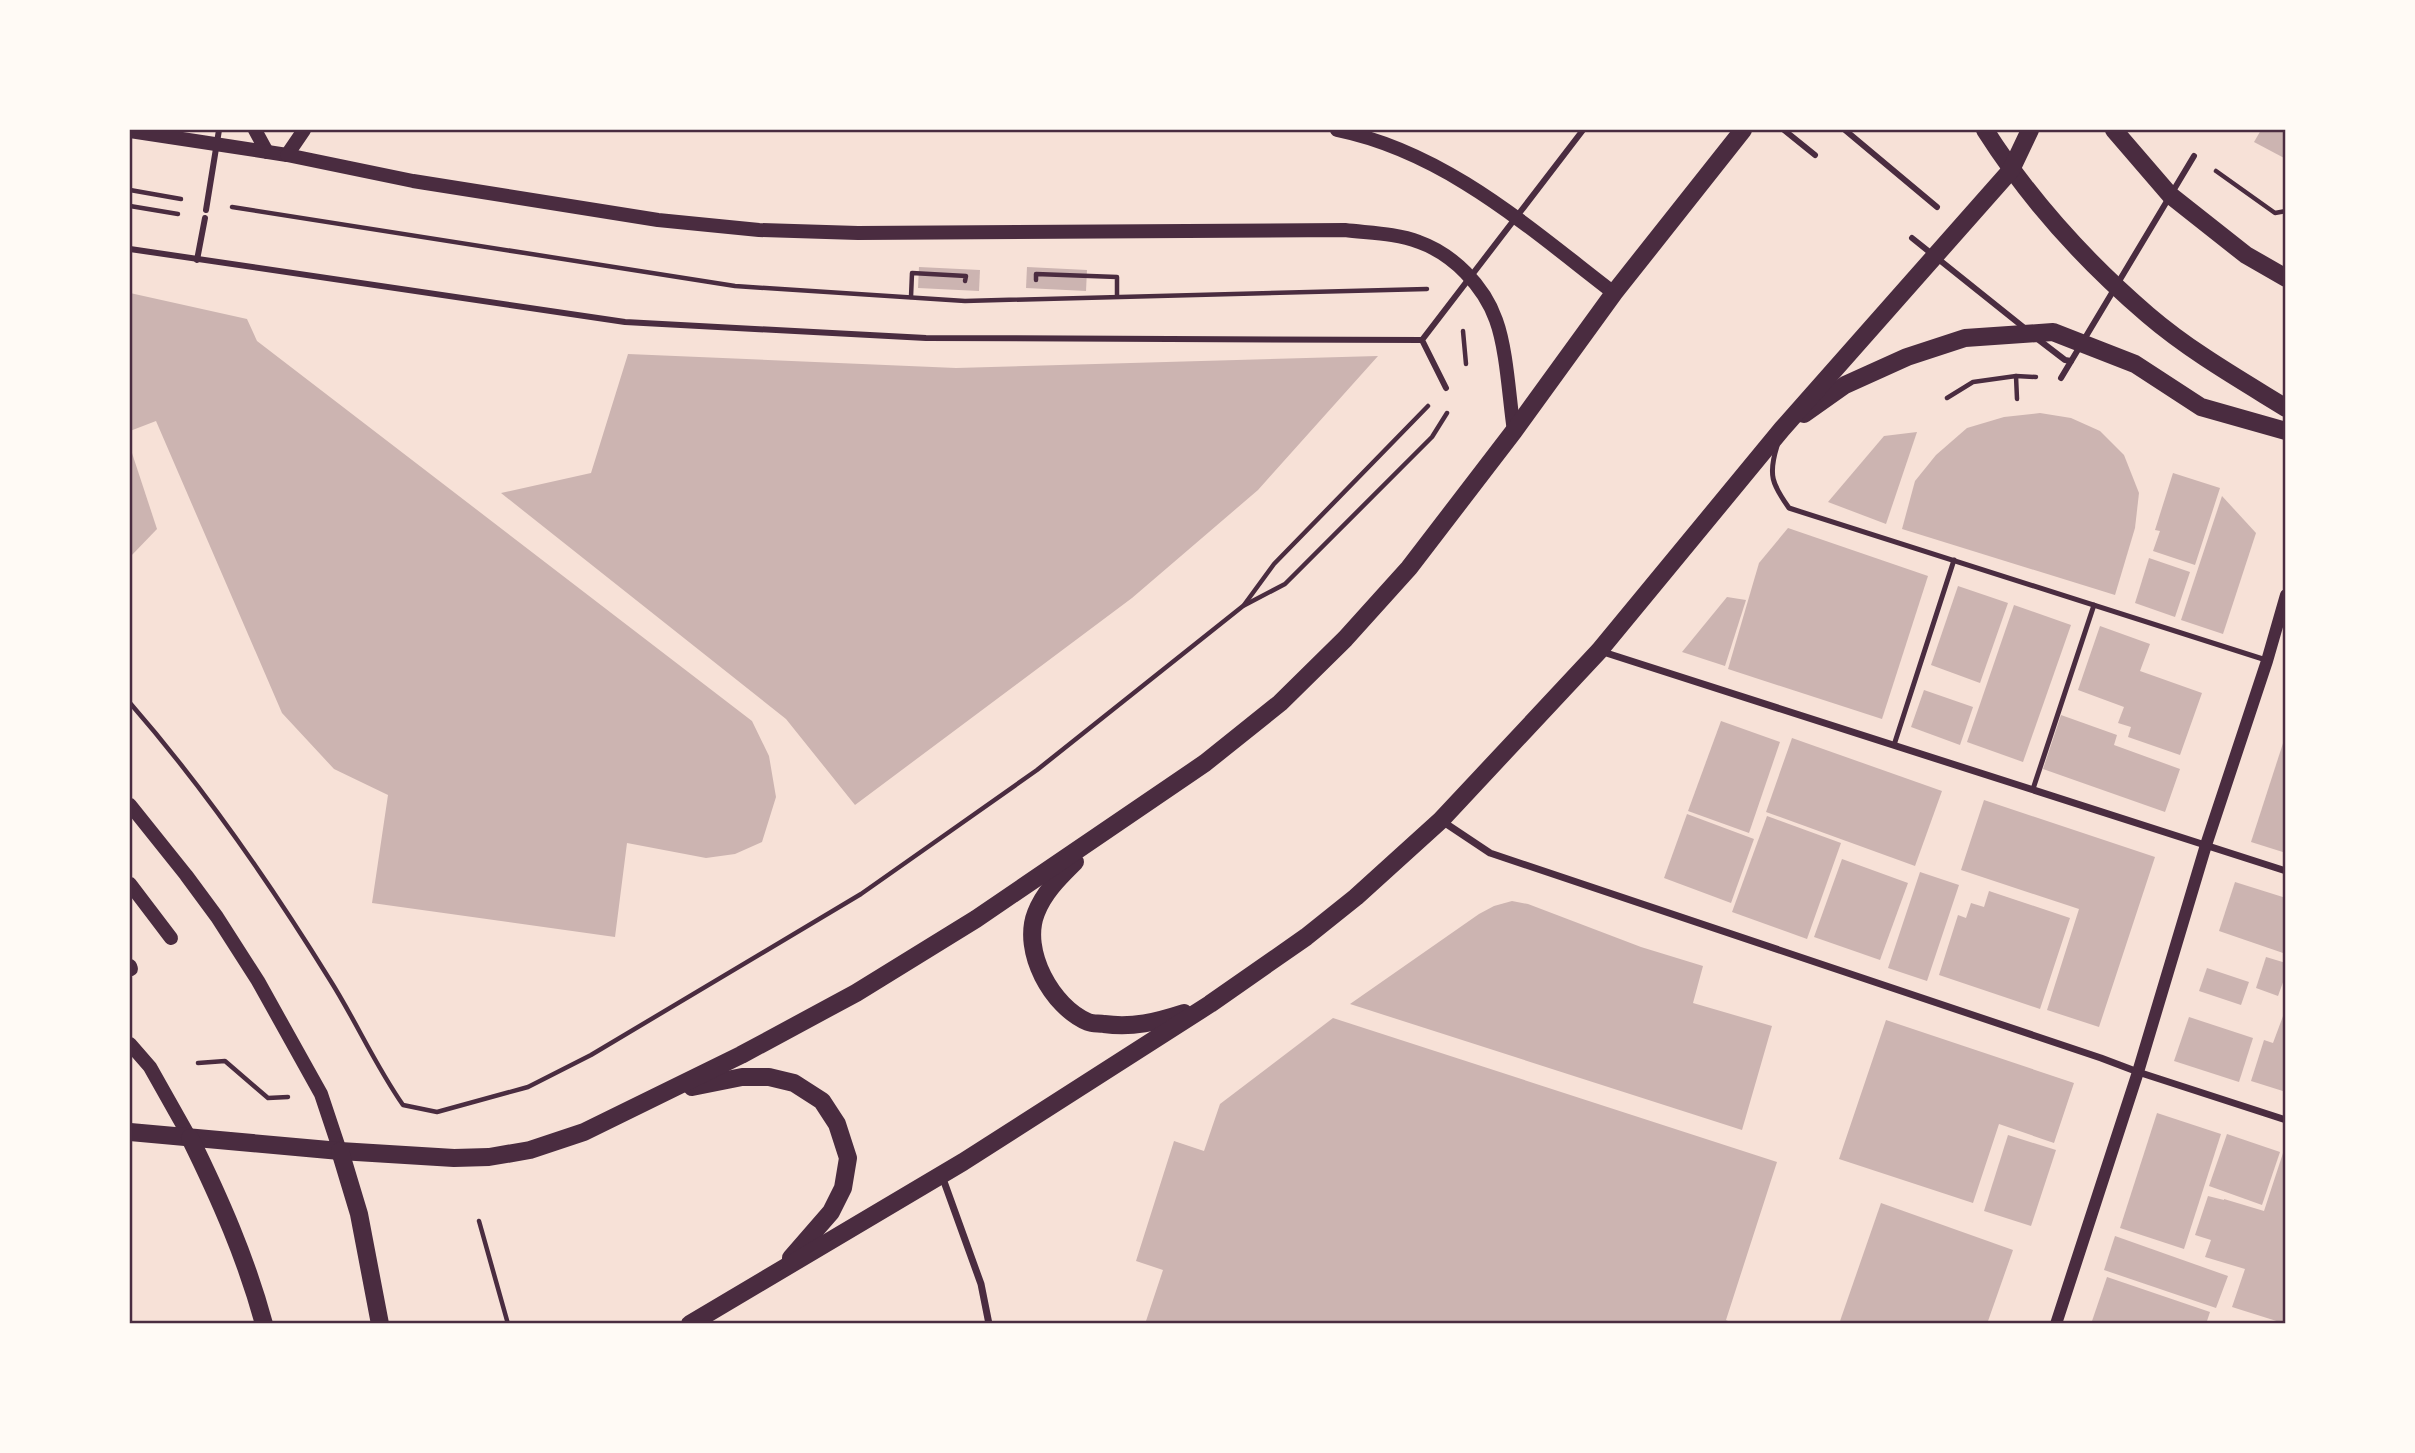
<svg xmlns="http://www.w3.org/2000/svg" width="2415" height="1453" font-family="Ubuntu,sans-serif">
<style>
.building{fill:#ccb4b1}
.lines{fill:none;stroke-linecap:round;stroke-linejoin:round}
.path{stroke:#4a2c40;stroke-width:4.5}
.service{stroke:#4a2c40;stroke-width:5}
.pedestrian{stroke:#4a2c40;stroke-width:6}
.minor{stroke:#4a2c40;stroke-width:7}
.tertiary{stroke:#4a2c40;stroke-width:12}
.secondary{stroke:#4a2c40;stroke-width:14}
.primary{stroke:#4a2c40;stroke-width:18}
.neatline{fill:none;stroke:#4a2c40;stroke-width:2.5}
</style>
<rect width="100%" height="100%" fill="#f7e1d7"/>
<g class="building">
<path d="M 2261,130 L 2286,130 L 2286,159 L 2254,142 Z"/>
<path d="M 919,267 L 980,270 L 979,291 L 918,288 Z"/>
<path d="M 1027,267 L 1087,270 L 1086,291 L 1026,288 Z"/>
<path d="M 130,293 L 247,319 L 257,341 L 752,721 L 769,756 L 776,797 L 762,842 L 735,854 L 706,858 L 627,843 L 615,937 L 372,903 L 388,795 L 334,769 L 282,713 L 156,421 L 130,431 Z"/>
<path d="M 628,354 L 956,368 L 1378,356 L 1258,490 L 1132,598 L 855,805 L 786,719 L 501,493 L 591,473 Z"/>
<path d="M 2040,413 L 2071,418 L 2100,431 L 2124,455 L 2139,493 L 2135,528 L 2115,595 L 1902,529 L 1915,481 L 1936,455 L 1967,428 L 2004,417 Z"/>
<path d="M 1917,432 L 1886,524 L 1828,502 L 1884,436 Z"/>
<path d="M 130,447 L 157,529 L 130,557 Z"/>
<path d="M 2173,473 L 2220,488 L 2195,565 L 2153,551 L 2160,531 L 2155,530 Z"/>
<path d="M 2222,496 L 2256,533 L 2223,634 L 2181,620 Z"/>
<path d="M 1788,528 L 1928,576 L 1882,719 L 1728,669 L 1759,563 Z"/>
<path d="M 2149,558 L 2190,572 L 2175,617 L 2135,603 Z"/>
<path d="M 1958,586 L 2008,603 L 1980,683 L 1931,665 Z"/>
<path d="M 1727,597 L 1746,600 L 1725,666 L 1682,652 Z"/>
<path d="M 2014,605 L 2071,625 L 2023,762 L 1967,742 Z"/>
<path d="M 2100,626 L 2150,644 L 2140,671 L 2202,693 L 2180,755 L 2128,737 L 2131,727 L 2118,723 L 2124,707 L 2078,690 Z"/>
<path d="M 1924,690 L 1973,707 L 1960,745 L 1911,727 Z"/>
<path d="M 2061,715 L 2117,735 L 2114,745 L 2180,769 L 2165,812 L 2043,769 Z"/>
<path d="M 1721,721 L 1780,742 L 1749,833 L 1688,811 Z"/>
<path d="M 2285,737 L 2286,737 L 2286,853 L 2251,842 Z"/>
<path d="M 1792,738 L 1942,791 L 1915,866 L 1766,812 Z"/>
<path d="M 1984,800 L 2155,857 L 2099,1027 L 2047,1010 L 2079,909 L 1961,870 Z"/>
<path d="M 1687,814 L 1754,839 L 1731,903 L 1664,878 Z"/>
<path d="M 1767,816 L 1841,843 L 1807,939 L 1732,912 Z"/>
<path d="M 1842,859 L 1908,883 L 1880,960 L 1814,937 Z"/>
<path d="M 1920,872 L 1959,885 L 1927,981 L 1888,968 Z"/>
<path d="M 2235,882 L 2286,898 L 2286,954 L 2219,931 Z"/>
<path d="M 1989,891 L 2070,918 L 2040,1009 L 1939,975 L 1958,915 L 1966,918 L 1971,903 L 1984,907 Z"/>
<path d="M 1512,901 L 1528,904 L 1641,947 L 1703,966 L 1693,1003 L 1772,1026 L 1742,1130 L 1350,1004 L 1479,914 L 1494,906 Z"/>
<path d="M 2266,957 L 2286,963 L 2286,974 L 2278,996 L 2256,988 Z"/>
<path d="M 2207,968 L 2249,982 L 2241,1005 L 2199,991 Z"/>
<path d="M 2286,1008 L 2286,1092 L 2251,1081 L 2264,1040 L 2273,1043 Z"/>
<path d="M 2189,1017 L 2253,1038 L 2239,1082 L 2174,1061 Z"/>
<path d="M 1333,1018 L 1777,1162 L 1726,1320 L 1734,1324 L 1145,1324 L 1163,1270 L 1136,1261 L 1174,1141 L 1204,1151 L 1220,1104 Z"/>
<path d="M 1886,1020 L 2074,1083 L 2054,1143 L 1999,1124 L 1973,1203 L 1839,1159 Z"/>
<path d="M 2157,1113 L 2221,1134 L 2184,1249 L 2120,1228 Z"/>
<path d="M 2227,1134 L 2280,1152 L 2262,1205 L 2209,1186 Z"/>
<path d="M 2008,1135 L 2056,1150 L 2031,1226 L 1984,1211 Z"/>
<path d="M 2283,1153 L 2286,1154 L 2286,1324 L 2232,1307 L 2245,1269 L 2205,1257 L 2211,1240 L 2195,1235 L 2208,1196 L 2224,1200 L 2224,1199 L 2264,1211 Z"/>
<path d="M 1881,1203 L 2013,1250 L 1987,1324 L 1839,1324 Z"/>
<path d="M 2115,1236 L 2228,1276 L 2216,1308 L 2104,1270 Z"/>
<path d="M 2107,1277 L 2210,1312 L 2206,1324 L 2091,1324 Z"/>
</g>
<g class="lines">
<g class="path">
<path d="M 2216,171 L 2275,213 L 2286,211"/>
<path d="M 130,190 L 181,199"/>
<path d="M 130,206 L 178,214"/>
<path d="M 232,207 L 735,286 L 965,301 L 1427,289"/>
<path d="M 1036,280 L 1036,274 L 1117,277 L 1117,296"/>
<path d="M 911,297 L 912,273 L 966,276 L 965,281"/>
<path d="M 1463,331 L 1466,364"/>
<path d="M 2016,376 L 2017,399"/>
<path d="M 1947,398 L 1973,382 L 2016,376 L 2036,377"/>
<path d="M 1244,605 L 1274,564 L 1428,406"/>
<path d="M 130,703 C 205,789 270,883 330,980 C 356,1021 375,1065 403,1105 L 437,1112 L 528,1087 L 591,1055 L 861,894 L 1037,770 L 1243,606 L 1285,584 L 1432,437 L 1447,413"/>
<path d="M 198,1063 L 225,1061 L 268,1098 L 288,1097"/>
<path d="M 479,1221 L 508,1324"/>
</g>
<g class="service">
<path d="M 1777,446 C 1768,475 1772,484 1789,508 L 2266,660"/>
<path d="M 1894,745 L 1954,560"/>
<path d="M 2033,789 L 2094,605"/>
</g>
<g class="pedestrian">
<path d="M 1784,130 L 1815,155"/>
<path d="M 1845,130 L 1937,207"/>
<path d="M 206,210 L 219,130"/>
<path d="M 1912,238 L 2027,330"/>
<path d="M 130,249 L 625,322 L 926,338 L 1422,340"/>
<path d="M 197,260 L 205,218"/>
<path d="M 2035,337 L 2065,360 L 2071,361"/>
<path d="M 2061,378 L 2194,156"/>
<path d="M 1446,388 L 1422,340 L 1583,130"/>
</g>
<g class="minor">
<path d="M 1600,651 L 2286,871"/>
<path d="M 1442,821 L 1490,853 L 2101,1058 L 2138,1072 L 2286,1120"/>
<path d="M 942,1176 L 981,1284 L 989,1324"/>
</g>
<path class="tertiary" d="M 2056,1324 L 2138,1072 L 2206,845 L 2267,661 L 2286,595"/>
<g class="secondary">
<path d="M 255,130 L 267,152"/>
<path d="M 1337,130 C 1445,152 1528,227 1614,293"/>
<path d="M 130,131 L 287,155 L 304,130"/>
<path d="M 287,155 L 413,181 L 658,220 L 759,230 L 858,233 L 1345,230 C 1369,233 1396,233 1419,242 C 1453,254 1484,286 1496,320 C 1507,350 1509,398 1514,431"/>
<path d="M 130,805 L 186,875 L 217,917 L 258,981 L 321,1094 L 340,1151"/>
<path d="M 130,884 L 171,938"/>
<path d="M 130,966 L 131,969"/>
<path d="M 130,1044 L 150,1067 L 190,1138"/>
</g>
<g class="primary">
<path d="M 1985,130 C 2029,199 2085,261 2148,315 C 2190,351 2239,379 2286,408"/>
<path d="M 2114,130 L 2170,195 L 2246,255 L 2286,278"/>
<path d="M 1804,414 L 1845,385 L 1907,357 L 1965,338 L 2053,332 L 2135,364 L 2201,407 L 2286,431"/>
<path d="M 1075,862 C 1060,877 1044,892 1036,913 C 1021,951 1052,1007 1088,1022 C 1093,1024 1099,1023 1104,1024 C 1133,1028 1156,1022 1184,1013"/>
<path d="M 692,1087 L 742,1077 L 769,1077 L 794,1083 L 822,1101 L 837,1124 L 848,1158 L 843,1188 L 831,1212 L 791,1258"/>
<path d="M 130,1132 L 340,1151 L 454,1158 L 489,1157 L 530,1150 L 584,1132 L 741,1055 L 856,993 L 976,919 L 1205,763 L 1280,703 L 1345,639 L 1409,568 L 1514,431 L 1614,293 L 1743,130"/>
<path d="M 190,1138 C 220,1199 246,1258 264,1324"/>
<path d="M 340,1151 L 359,1214 L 380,1324"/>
<path d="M 690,1324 L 963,1162 L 1210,1004 L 1306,937 L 1356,897 L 1441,820 L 1599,651 L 1782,429 L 2011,170 L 2030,130"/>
</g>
</g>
<rect width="2415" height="1453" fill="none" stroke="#fffaf5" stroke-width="262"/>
<rect x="131" y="131" width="2153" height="1191" class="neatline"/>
</svg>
